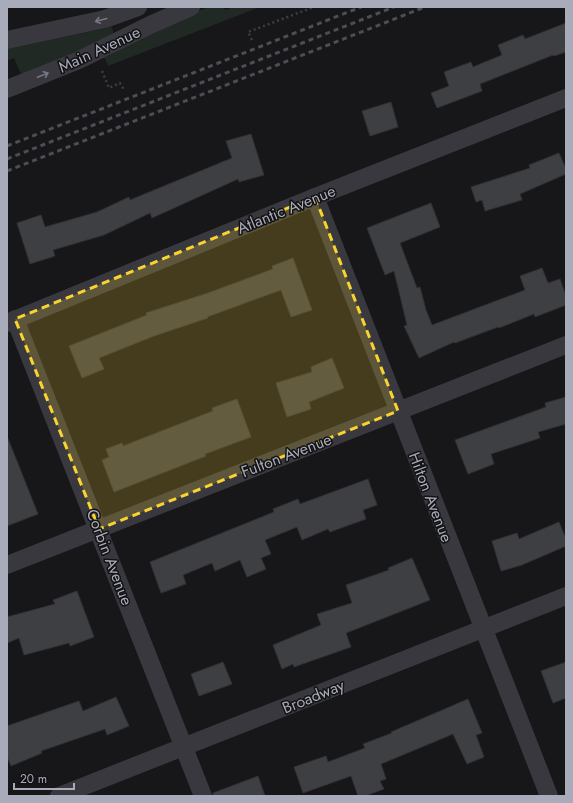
<svg xmlns="http://www.w3.org/2000/svg" width="573" height="803" font-family="Jost,sans-serif">
<style>
.green{fill:#202923}
.building{fill:#3e3f43;stroke:#313135}
.lines{fill:none;stroke-linecap:round;stroke-linejoin:round}
.path{stroke:#3d3e45;stroke-width:2.5;stroke-dasharray:2 3;stroke-linecap:butt}
.street{stroke:#38383e;stroke-width:18}
.rail{stroke:#4c4d55;stroke-width:3;stroke-dasharray:5 4;stroke-linecap:butt}
.oneway{stroke:#767782}
.marked{fill:#f9d32f;fill-opacity:0.2;stroke:#f9d32f;stroke-width:3;stroke-dasharray:8 5;stroke-linejoin:round}
.labels{text-anchor:middle;stroke-width:3;stroke-linejoin:round;paint-order:stroke}
.street-label{font-size:16px;fill:#a8abb9;stroke:#121214}
</style>
<rect width="100%" height="100%" fill="#171719"/>
<g class="green">
<path d="M 209,7 L 224,7 L 225,10 L 233,7 L 260,7 L 108,66 L 104,57 L 186,16 Z"/>
<path d="M 112,27 L 114,36 L 21,74 L 14,58 L 7,61 L 7,49 Z"/>
</g>
<g class="building">
<path d="M 566,23 L 566,52 L 554,56 L 553,55 L 480,84 L 482,91 L 437,108 L 431,93 L 449,86 L 444,72 L 471,62 L 473,67 L 502,55 L 498,45 L 523,35 L 525,39 Z"/>
<path d="M 391,102 L 398,127 L 370,136 L 362,111 Z"/>
<path d="M 251,134 L 264,175 L 239,182 L 238,179 L 152,218 L 150,213 L 104,235 L 53,250 L 55,256 L 30,264 L 17,223 L 41,215 L 45,227 L 97,212 L 129,197 L 130,200 L 232,158 L 226,141 Z"/>
<path d="M 559,153 L 566,169 L 566,174 L 520,194 L 522,200 L 485,211 L 482,200 L 476,202 L 471,187 L 530,168 L 529,165 Z"/>
<path d="M 431,203 L 440,227 L 400,243 L 417,288 L 420,287 L 426,310 L 432,325 L 525,290 L 520,276 L 542,268 L 548,283 L 560,279 L 566,296 L 566,305 L 535,317 L 534,314 L 499,328 L 498,327 L 455,343 L 454,342 L 419,358 L 404,326 L 407,325 L 394,271 L 385,275 L 367,228 Z"/>
<path d="M 293,258 L 312,310 L 291,317 L 281,290 L 207,317 L 208,318 L 154,336 L 99,358 L 104,369 L 82,378 L 69,346 L 147,315 L 146,313 L 208,293 L 273,269 L 272,266 Z"/>
<path d="M 332,358 L 344,388 L 309,402 L 311,409 L 287,417 L 276,383 L 312,372 L 311,367 Z"/>
<path d="M 566,397 L 566,424 L 538,432 L 540,438 L 491,454 L 494,464 L 468,474 L 455,440 L 546,407 L 545,403 Z"/>
<path d="M 237,399 L 251,437 L 205,454 L 206,456 L 114,492 L 102,460 L 109,457 L 106,449 L 122,443 L 123,446 L 213,411 L 212,408 Z"/>
<path d="M 7,436 L 38,514 L 7,526 Z"/>
<path d="M 368,479 L 377,505 L 363,510 L 366,519 L 330,532 L 328,529 L 302,540 L 297,527 L 265,540 L 271,554 L 261,558 L 266,569 L 247,577 L 240,560 L 215,571 L 212,563 L 183,575 L 186,584 L 161,593 L 150,562 L 274,512 L 273,509 L 298,499 L 300,504 Z"/>
<path d="M 559,522 L 566,539 L 566,546 L 522,565 L 501,571 L 492,541 L 517,533 L 519,539 Z"/>
<path d="M 412,558 L 430,600 L 346,633 L 351,647 L 294,667 L 293,664 L 282,669 L 273,645 L 321,625 L 317,614 L 352,603 L 346,585 L 389,570 L 388,568 Z"/>
<path d="M 77,591 L 94,637 L 70,646 L 69,643 L 24,655 L 19,638 L 7,643 L 7,617 L 55,604 L 53,600 Z"/>
<path d="M 223,662 L 232,684 L 199,696 L 191,674 Z"/>
<path d="M 566,662 L 566,698 L 553,703 L 541,671 Z"/>
<path d="M 116,697 L 129,726 L 107,735 L 105,729 L 41,751 L 42,753 L 11,766 L 7,757 L 7,726 L 79,701 L 83,711 Z"/>
<path d="M 468,699 L 482,733 L 476,735 L 484,757 L 467,764 L 453,734 L 381,764 L 386,779 L 380,781 L 384,789 L 365,796 L 358,796 L 351,776 L 303,793 L 294,767 L 326,756 L 328,762 L 365,748 L 363,744 L 392,733 L 391,732 Z"/>
<path d="M 258,776 L 265,796 L 213,796 L 213,793 Z"/>
</g>
<g class="lines">
<g class="path">
<path d="M 252,40 L 248,32 L 314,7"/>
<path d="M 102,71 L 109,88 L 120,83 L 124,90"/>
</g>
<g class="street">
<path d="M 7,40 L 105,19 L 138,7"/>
<path d="M 7,89 L 79,60 L 150,25 L 191,7"/>
<path d="M 315,197 L 549,796"/>
<path d="M 15,319 L 203,796"/>
<path d="M 7,323 L 315,197 L 566,98"/>
<path d="M 7,565 L 566,345"/>
<path d="M 59,796 L 566,596"/>
</g>
<g class="rail">
<path d="M 7,146 L 361,7"/>
<path d="M 7,159 L 394,7"/>
<path d="M 7,171 L 425,7"/>
</g>
</g>
<defs><path id="oneway-shaft" d="M-6 0H5M1.5-3L5.5 0L1.5 3" fill="none" stroke-width="1.6" stroke-linecap="round" stroke-linejoin="round"/></defs>
<g class="oneway">
<use href="#oneway-shaft" transform="translate(101 20) rotate(165)"/>
<use href="#oneway-shaft" transform="translate(43 75) rotate(-22)"/>
</g>
<path class="marked" d="M 315,197 L 398,411 L 99,529 L 15,319 Z"/>
<g class="labels">
<g class="street-label">
<text transform="translate(99 49) rotate(-25)" y="6">Main Avenue</text>
<text transform="translate(286 209) rotate(-22)" y="6">Atlantic Avenue</text>
<text transform="translate(286 455) rotate(-21)" y="6">Fulton Avenue</text>
<text transform="translate(431 497) rotate(69)" y="6">Hilton Avenue</text>
<text transform="translate(110 557) rotate(69)" y="6">Corbin Avenue</text>
<text transform="translate(313 696) rotate(-22)" y="6">Broadway</text>
</g>
</g>
<rect width="573" height="803" fill="none" stroke="#a8abb9" stroke-width="16"/>
<path d="M14 783v6h60v-6" fill="none" stroke="#a8abb9" stroke-width="2"/>
<text x="20" y="783" font-size="12" fill="#a8abb9" stroke="#121214" stroke-width="3" paint-order="stroke">20 m</text>
</svg>
